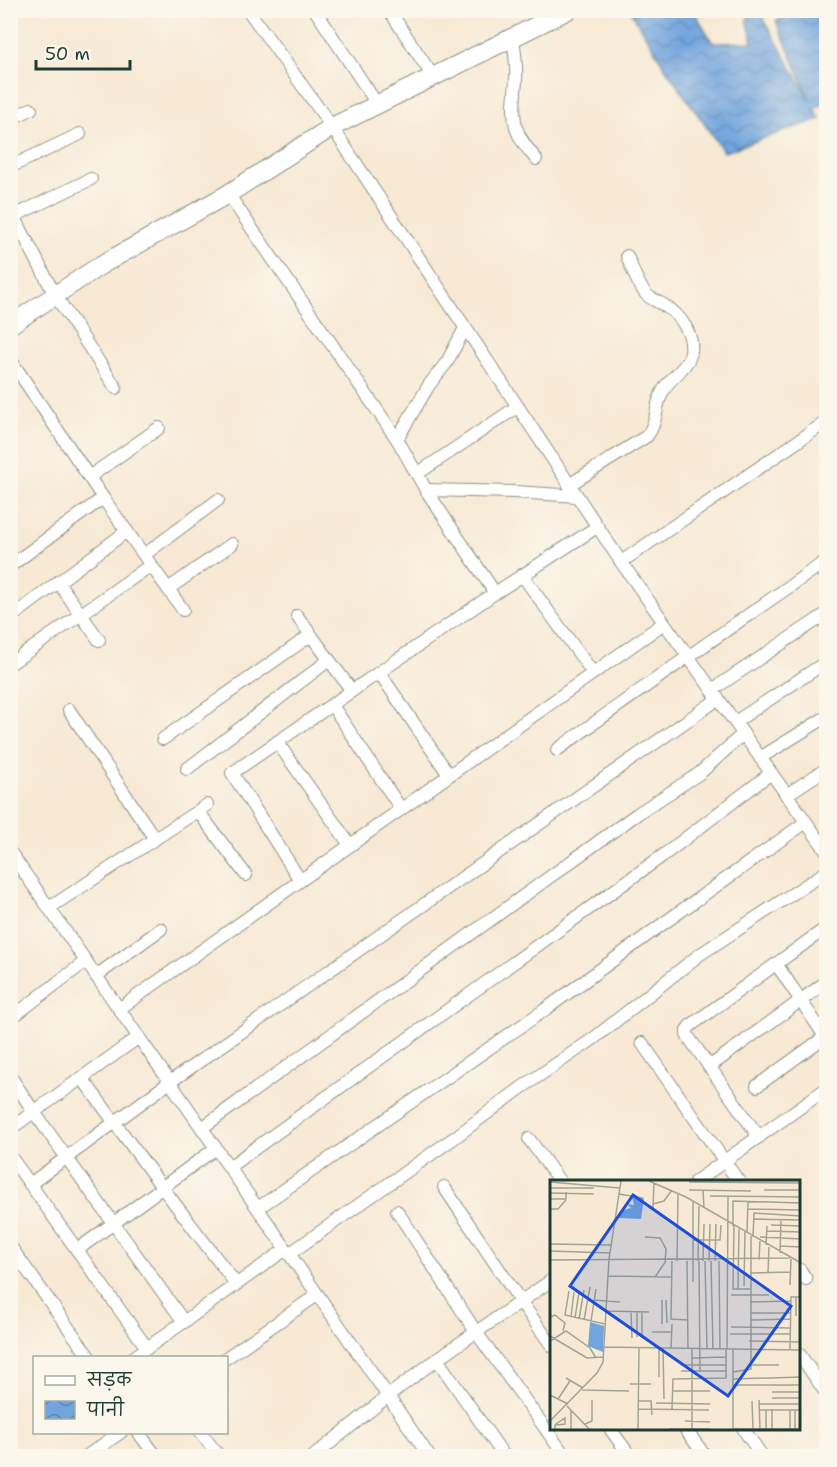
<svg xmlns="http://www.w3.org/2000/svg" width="837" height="1467" font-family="'Shantell Sans','Playpen Sans Deva',sans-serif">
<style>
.water{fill:url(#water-waves);stroke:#487088;stroke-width:1.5}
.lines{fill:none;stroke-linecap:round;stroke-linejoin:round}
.street-casing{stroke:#8b9384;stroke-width:14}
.secondary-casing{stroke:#8b9384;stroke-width:20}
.street{stroke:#fff;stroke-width:12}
.secondary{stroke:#fff;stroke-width:18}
.inset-road{fill:none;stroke:#a1a494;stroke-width:1.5}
.view{fill:#1d4ed8;fill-opacity:0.15;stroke:#1d4ed8;stroke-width:3}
.inset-edge{fill:none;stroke:#1f3d34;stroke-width:3}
</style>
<defs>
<pattern id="water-waves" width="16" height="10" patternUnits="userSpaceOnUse" patternTransform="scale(1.5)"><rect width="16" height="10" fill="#72a4dd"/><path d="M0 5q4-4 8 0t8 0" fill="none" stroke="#5d87b4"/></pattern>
</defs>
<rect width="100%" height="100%" fill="#fbf7ec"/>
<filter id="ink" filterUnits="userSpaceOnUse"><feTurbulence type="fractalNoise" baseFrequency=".0167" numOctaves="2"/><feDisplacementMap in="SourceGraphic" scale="12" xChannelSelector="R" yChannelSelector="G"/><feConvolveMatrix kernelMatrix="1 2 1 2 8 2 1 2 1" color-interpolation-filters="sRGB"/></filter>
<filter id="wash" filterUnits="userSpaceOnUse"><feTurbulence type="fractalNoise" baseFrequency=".008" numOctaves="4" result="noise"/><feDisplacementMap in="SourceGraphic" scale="24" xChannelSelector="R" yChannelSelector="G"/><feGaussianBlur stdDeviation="1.35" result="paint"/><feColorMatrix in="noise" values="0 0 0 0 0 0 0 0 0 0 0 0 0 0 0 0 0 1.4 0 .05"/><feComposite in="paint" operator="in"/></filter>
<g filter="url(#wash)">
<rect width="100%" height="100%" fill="#f7e9d4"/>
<path class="water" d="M 639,10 L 694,11 L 713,43 L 753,42 L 747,20 L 751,11 L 759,11 L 810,100 L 776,21 L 801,11 L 826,11 L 826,102 L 814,109 L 820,119 L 724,152 L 668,72 L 632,13 Z"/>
</g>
<g filter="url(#ink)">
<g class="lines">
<g class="street-casing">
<g id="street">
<path d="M 248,10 L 332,127 L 621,562 L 826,850"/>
<path d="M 315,10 L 377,104"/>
<path d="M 389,10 L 434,78"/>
<path d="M 513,38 C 515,52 517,66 516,80 C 515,96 512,112 516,127 C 519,139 528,149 536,159"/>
<path d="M 10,119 L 31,109"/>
<path d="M 10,167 L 80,134"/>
<path d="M 228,194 L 397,439 L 426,490 L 495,593"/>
<path d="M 14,216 L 55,295 L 116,388"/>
<path d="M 10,218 L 91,179"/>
<path d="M 10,359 L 103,498 L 183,610"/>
<path d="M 397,439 L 429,385 L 447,362 L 465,328"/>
<path d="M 417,474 L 517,407"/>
<path d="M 89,477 L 159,428"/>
<path d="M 569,485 L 647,436 C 659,420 654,405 664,389 C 671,377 685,370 690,356 C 696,337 681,315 665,306 C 658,301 651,300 645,293 C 637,283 632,268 627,256"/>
<path d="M 426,490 L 515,492 L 577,496"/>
<path d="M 144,555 L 218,500"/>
<path d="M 621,562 L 826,422"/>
<path d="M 821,565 L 826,576"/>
<path d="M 10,566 L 103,498"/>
<path d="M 522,575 L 593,673"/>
<path d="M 58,582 L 99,640"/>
<path d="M 168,589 L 232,544"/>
<path d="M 297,616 L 352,691"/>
<path d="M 10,618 L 127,531"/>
<path d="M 10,664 L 151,565"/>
<path d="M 379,672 L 449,775"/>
<path d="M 712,690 L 826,614"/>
<path d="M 332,705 L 401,809"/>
<path d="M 69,710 L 155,839"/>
<path d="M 735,722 L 826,662"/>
<path d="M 163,739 L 311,635"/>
<path d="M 277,742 L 350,845"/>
<path d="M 557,750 C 645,685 736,624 826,561"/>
<path d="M 760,758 L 826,717"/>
<path d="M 187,769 L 329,660"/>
<path d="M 786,795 L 826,769"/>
<path d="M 198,811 L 246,875"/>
<path d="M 10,852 L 388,1396 L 429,1456"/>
<path d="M 300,880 L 232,773 L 495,593 L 597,527"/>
<path d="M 49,908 L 207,805"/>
<path d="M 777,965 L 826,1038"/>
<path d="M 96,976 L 161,929"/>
<path d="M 119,1009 L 664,623"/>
<path d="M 10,1019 L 86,961"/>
<path d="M 642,1043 L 739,1182"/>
<path d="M 709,1067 L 826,982"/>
<path d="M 10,1076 L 34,1112 L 184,1322"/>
<path d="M 82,1078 L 162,1187 L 236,1284"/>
<path d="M 757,1086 L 826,1036"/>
<path d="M 202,1128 L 637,814 L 700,773 L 743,734"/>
<path d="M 10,1129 L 139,1037"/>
<path d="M 759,1137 L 687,1035 L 687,1030 L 690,1026 L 826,928"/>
<path d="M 529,1139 L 560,1182"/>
<path d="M 10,1156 L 147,1348"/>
<path d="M 229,1167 L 665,854 L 771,773"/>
<path d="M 695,1182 L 826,1089"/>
<path d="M 30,1184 L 170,1082 L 718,699"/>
<path d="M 444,1187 L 521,1302 L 552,1346"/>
<path d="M 258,1208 L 546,1009 L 664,923 L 806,822"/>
<path d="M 397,1211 L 476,1332 L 565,1456"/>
<path d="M 10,1246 L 90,1358"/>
<path d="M 77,1250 L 216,1148"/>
<path d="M 289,1254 L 454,1138 L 521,1088 L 593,1039 L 699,955 L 826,872"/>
<path d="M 800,1270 L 806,1279"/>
<path d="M 800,1355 L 826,1393"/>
<path d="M 133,1358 L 286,1249"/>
<path d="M 226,1358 L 317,1295"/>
<path d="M 437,1359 L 504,1456"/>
<path d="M 611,1430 L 630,1456"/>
<path d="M 686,1430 L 705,1456"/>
<path d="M 744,1430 L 762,1456"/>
<path d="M 138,1432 L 156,1456"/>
<path d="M 200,1432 L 219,1456"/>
<path d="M 87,1456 L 121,1432"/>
<path d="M 314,1456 L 388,1396 L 437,1359 L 552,1280"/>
</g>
</g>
<g class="secondary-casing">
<path id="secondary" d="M 10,325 L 101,265 L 228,194 L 332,127 L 568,10"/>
</g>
<use href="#street" class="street"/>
<use href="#secondary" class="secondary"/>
</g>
</g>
<g transform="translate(550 1180)">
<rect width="250" height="250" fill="#f7e9d4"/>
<path d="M 82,17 L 94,18 L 91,39 L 69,38 L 71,31 L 81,28 L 77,24 L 84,25 ZM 40,142 L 54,146 L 53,172 L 38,166 Z" fill="#72a4dd"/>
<path class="inset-road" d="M 99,1 L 136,17 L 251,83M 0,2 L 70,8M 139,2 L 251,3M 0,8 L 44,8M 139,10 L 201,11M 153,10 L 154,28M 214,10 L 251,10M 0,13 L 44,14M 69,14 L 93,18M 160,16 L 251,17M 0,19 L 16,19 L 16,12M 143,22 L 143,102M 103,24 L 114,21 L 122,10M 103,28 L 104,3M 0,29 L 8,29 L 16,20M 198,29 L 251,30M 203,39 L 251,40M 221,45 L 251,46M 183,46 L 183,21 L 251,23M 184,46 L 183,109 L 200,109M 217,51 L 251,52M 197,53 L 198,22M 95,57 L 110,58 L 116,69 L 115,81M 203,57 L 204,33 L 251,36M 210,57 L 251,59M 143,60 L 170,60 L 171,45M 0,64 L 61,65M 216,65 L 217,46M 230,66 L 251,67M 0,71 L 60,73M 230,73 L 231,39M 0,80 L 240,78M 209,80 L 210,61M 122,81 L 121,139 L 137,140M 127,81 L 128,13M 137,81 L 138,169M 148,81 L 149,26M 149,81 L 150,192M 153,81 L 154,44M 155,81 L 157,169M 159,81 L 160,44M 161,81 L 163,169M 165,81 L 166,44M 169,81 L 170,169M 200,93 L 240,92M 218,93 L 219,67M 58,96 L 121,97M 105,97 L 116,81M 240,105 L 241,79M 194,106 L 195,52M 188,110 L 189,49M 19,111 L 15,135 L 55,144M 181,115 L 219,115M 44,120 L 70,122M 112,120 L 112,144M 116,120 L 117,143M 200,122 L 241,121M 56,131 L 99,132M 81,132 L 82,158M 87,132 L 87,157M 92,132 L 92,158M 200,133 L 240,133M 246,136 L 246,117M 0,137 L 5,135 L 15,143 L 13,151M 21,137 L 24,112M 25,138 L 29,112M 29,139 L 34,110M 34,140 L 40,107M 200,140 L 240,139M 41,141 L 46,109M 181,147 L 240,148M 102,152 L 122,152M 180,154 L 240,154M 0,156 L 37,178 L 53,177M 0,161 L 16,151 L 40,168 L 46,178M 199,161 L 251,162M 54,167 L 251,170M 109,169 L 109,197M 113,169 L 114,219M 121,169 L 122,144M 142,169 L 142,249M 177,169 L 178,16M 183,169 L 183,250M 240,169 L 241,117 L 251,117M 142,178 L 176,177M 131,185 L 176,185M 201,185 L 229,185M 131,191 L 176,191M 183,192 L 201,189 L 201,56M 16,198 L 33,208M 183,199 L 251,197M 80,204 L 101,204M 183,205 L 251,205M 32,210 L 79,211M 122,211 L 160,211M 222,212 L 251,212M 0,215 L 18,224M 222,218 L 251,218M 8,219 L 20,201M 209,220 L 210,249M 89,221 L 101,221 L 102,235M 202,221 L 203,249M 106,223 L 160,224M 209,224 L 251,224M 17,226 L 40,250M 89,229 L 159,230M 122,229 L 123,199 L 176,198 L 176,169M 222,229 L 222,249M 21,230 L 21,250M 209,230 L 251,230M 216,230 L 216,249M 245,230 L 245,249M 0,241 L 47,193 L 53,182 L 59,79 L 71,1M 135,241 L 160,242M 35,244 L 42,241 L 42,220M 119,249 L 160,249M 183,249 L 251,249M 5,250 L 5,245 L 6,244 L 15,238 L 15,244 L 6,245M 88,250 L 89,168M 240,250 L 240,230"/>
<path class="view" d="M 83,15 L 241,126 L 178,216 L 20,106 Z"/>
<rect width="250" height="250" class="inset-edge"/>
</g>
<rect width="837" height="1467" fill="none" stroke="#fbf7ec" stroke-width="36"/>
<rect x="33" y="1356" width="195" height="78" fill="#fbf7ec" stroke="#a3ada2" stroke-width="1.5"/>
<rect x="45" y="1376" width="30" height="9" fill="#ffffff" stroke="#a3ada2" stroke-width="1.5"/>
<text x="87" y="1386" font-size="18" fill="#1f3d34">सड़क</text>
<rect x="45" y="1401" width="30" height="18" fill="url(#water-waves)" stroke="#a3ada2" stroke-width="1.5"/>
<text x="87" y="1416" font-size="18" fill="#1f3d34">पानी</text>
<path d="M36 60v9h94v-9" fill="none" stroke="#1f3d34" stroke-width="3"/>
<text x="45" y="60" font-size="18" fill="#1f3d34" stroke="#fbf7ec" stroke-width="4.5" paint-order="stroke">50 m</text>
</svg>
